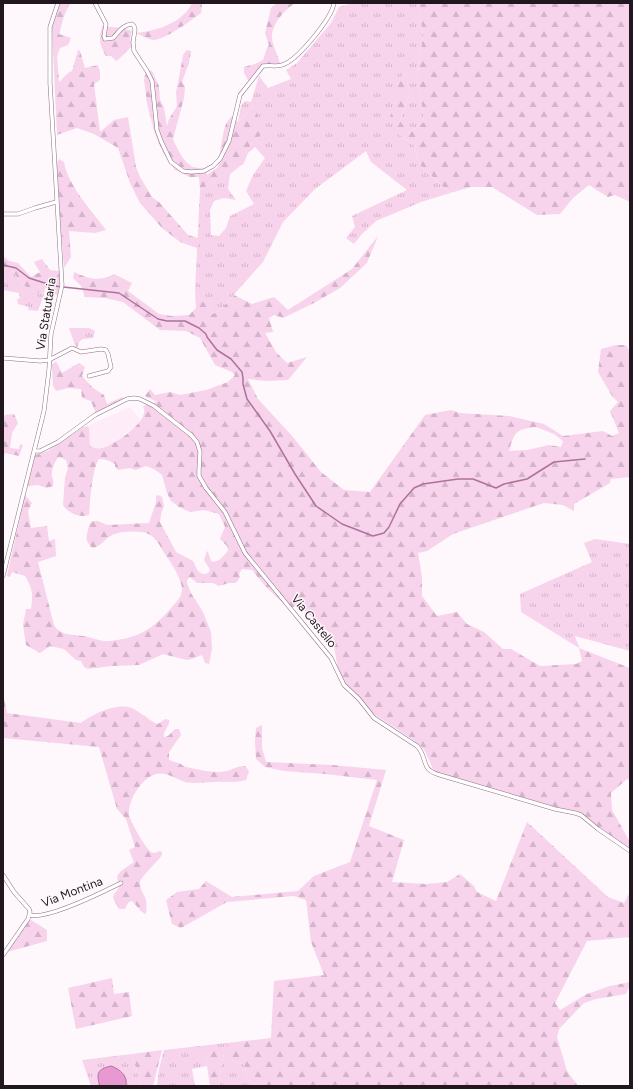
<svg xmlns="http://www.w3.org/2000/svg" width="633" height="1089" font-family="Figtree,sans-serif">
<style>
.built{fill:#feedf8}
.grass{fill:url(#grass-tufts);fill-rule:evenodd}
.forest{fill:url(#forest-firs);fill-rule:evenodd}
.water{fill:#e999d1;stroke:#ae729c}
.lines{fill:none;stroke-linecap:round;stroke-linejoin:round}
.stream{stroke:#ae729c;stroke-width:1.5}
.minor-casing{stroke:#8f7085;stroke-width:4.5}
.minor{stroke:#fff;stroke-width:3.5}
.labels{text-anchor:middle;stroke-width:3;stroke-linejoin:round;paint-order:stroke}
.street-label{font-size:12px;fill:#23171f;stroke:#fef7fb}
</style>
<defs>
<pattern id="grass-tufts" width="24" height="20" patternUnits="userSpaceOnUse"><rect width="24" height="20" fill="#f8d3ec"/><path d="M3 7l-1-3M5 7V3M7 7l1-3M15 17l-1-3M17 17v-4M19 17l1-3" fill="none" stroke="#d4b4ca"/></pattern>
<pattern id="forest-firs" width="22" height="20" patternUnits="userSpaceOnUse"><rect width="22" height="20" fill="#f8d3ec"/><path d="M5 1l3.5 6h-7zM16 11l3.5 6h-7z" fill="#d4b4ca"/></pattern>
</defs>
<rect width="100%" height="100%" fill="#fef7fb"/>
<path class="built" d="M 130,407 L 141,421 L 139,424 L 113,444 L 99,448 L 94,448 L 90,446 L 89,433 L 87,426 Z"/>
<g class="grass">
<path d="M 353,3 L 418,3 L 423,35 L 417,80 L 422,106 L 424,122 L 409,133 L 400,121 L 410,93 L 404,70 L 397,133 L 414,145 L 420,165 L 450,193 L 421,202 L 376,221 L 362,234 L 354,244 L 346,238 L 355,227 L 352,216 L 407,190 L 371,162 L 366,151 L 315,189 L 283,222 L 263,262 L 222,308 L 213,314 L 195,291 L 200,190 L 230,171 L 241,162 L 246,151 L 259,136 L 253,106 L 238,122 L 241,106 L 245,101 L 251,102 L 259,76 L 268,88 L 291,79 L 286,70 L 297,63 L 331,23 L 339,7 ZM 255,147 L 265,158 L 253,175 L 246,191 L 254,204 L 230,216 L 226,228 L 219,236 L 211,235 L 210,210 L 214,201 L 224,198 L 236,200 L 228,189 L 230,174 L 244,163 L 248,153 Z"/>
<path d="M 13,271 L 20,281 L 30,291 L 44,294 L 38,311 L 28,310 L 29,307 L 18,304 L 17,299 L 20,298 L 19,293 L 3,290 L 3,276 L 4,277 Z"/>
<path d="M 69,328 L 89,328 L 95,331 L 93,338 L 83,339 L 79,342 L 78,347 L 76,348 Z"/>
<path d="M 595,539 L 630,544 L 630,651 L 575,636 L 579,648 L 521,612 L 520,594 L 592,562 L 584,543 Z"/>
<path d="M 226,1043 L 232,1060 L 245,1065 L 247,1080 L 258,1086 L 219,1086 L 221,1067 L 224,1054 L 205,1052 L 207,1066 L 192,1069 L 195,1086 L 157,1086 L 159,1069 L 164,1050 Z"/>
<path d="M 132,1054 L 141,1086 L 126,1086 L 127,1083 L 97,1077 L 100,1086 L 91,1086 L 82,1060 Z"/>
</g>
<g class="forest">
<path d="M 60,3 L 70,3 L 64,16 L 59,34 L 71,38 L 68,45 L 60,48 L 57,56 L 59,82 L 68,73 L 72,71 L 78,50 L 80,51 L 85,68 L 98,65 L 100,72 L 100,80 L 94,84 L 100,132 L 114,120 L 128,117 L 136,167 L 140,177 L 152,197 L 159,202 L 188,235 L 198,238 L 197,248 L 180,242 L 162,228 L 140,203 L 130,183 L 118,148 L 94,134 L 77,128 L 57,135 L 52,28 Z"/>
<path d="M 192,3 L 202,3 L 201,13 C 190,21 168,38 154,40 C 149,40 141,35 136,33 C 156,31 183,23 192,3 Z"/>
<path d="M 277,3 L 295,3 C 285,10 273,22 272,36 C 271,42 278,56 280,63 L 280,67 C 276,68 274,66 270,66 C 262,66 255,76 249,82 L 244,73 L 244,67 L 255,64 L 263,60 L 267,48 L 269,45 L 265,33 L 271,8 Z"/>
<path d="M 418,3 L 630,3 L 630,202 L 615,195 L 608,197 L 589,185 L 573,198 L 560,214 L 537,215 L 492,187 L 471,187 L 450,193 L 420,165 L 414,145 L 397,133 L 390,118 L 396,90 L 404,69 L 410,93 L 400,121 L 409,133 L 424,122 L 422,106 L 417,80 L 423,35 Z"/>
<path d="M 102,26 L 122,28 L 132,31 L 130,38 L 132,46 L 119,59 L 116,61 L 111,56 L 106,56 C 99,44 99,39 102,26 Z"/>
<path d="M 187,50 L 191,51 L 189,63 L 182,82 L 185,87 L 184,98 L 173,139 C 177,148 183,161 191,166 C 194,168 200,168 204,168 L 207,175 L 218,167 C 219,159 223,130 226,124 C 227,121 230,118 232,116 L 238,122 L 253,106 L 260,121 L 259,136 L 246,151 L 242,162 L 230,171 L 200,190 L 199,177 L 190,177 L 175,170 L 163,153 L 154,131 L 147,103 L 144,80 L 146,69 L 152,71 L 159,86 L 160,99 L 164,108 L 167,126 L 169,119 L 177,106 L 176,92 L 181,67 L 183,55 Z"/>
<path d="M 59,159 L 64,162 C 68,186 92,211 106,230 L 95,233 L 69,231 L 71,257 L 64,268 L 56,164 Z"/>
<path d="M 378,236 L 367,263 L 340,288 L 314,303 L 283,318 L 274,315 L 269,318 L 273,332 L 265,333 L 276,352 L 287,363 L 307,357 L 288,380 L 267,381 L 248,379 L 258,399 L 293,437 L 321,472 L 344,490 L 370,492 L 425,415 L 451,410 L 460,413 L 509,416 L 544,424 L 563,436 L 603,431 L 612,436 L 619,433 L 610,411 L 618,402 L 612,396 L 598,372 L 601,349 L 616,345 L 626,345 L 630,352 L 630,477 L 611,479 L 610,483 L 574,504 L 574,511 L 563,505 L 544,503 L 453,534 L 427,551 L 418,553 L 422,577 L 422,596 L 437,616 L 457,612 L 467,624 L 484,632 L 503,649 L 511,649 L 540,666 L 576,664 L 582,661 L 579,648 L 630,668 L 630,780 L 627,779 L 611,793 L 612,810 L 630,842 L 630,850 L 580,814 L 441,774 L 433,769 L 424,749 L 412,739 L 375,715 L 362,705 L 345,686 L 338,669 L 332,635 L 298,605 L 289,609 L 265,586 L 252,570 L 242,569 L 239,574 L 240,577 L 236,583 L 229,583 L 219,586 L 213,583 L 197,583 L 190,577 L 187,580 L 187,583 L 191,593 L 203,612 L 211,632 L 212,649 L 209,664 L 205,663 L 202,655 L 192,659 L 187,660 L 163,654 L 139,665 L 112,666 L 88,669 L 84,667 L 81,661 L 76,660 L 64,649 L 50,646 L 40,653 L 26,645 L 23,625 L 26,609 L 31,609 C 33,594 33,589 25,576 L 12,572 L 10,577 L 7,576 L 25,495 L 32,503 L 28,511 L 31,528 L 47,526 L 49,541 L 55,539 L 56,556 L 38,562 L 54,625 C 61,636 71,634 83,636 C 92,637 100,642 110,641 C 139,638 153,629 172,607 C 176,602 182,597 182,589 C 182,580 172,564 167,557 C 160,547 156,534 142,532 C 132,531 117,531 109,537 C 103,541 100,547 92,548 C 85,540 86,539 88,530 C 89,525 89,524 93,521 L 98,521 L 107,525 L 149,523 L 156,502 L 156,496 L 158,495 L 162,497 L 164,506 L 161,514 L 160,522 L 176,552 L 193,561 C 197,568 197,574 206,574 L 210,571 L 209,568 L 204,560 L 207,551 L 208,552 L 211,561 C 218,564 223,556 228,551 L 227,546 L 220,539 L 225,527 L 219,514 L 204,510 L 190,512 L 179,507 L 171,501 L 167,493 L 162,475 L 154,469 L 146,466 L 136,470 L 130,468 L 118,470 L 115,467 L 115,464 C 110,461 106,459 99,459 C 92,468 90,503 89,515 C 79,518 68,513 63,505 L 65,478 L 68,468 L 66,460 L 59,457 C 55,460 51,471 52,476 C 53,480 54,481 53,486 L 47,488 L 38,485 L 29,486 L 27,483 L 35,455 L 48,451 L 83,427 L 87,426 L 89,428 L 90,446 C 94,448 98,449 102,448 C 114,445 143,425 144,413 C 145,411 144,409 143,407 L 146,405 L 157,402 L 145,396 L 150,389 L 155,395 L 170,392 L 180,395 L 206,390 L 228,382 L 235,375 L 232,372 L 215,365 L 200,338 L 186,331 L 160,330 L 123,302 L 105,298 L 85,297 L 81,286 L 73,278 L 74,272 C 89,279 99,282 114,274 L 132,283 L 128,291 L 159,314 L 171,316 L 189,315 L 196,308 L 195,291 L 213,314 L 222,308 L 234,295 L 252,304 L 274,297 L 288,310 L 352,269 ZM 536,427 L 554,434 L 563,441 L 561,447 L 549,445 L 527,450 L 509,451 C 515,431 515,430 536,427 Z"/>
<path d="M 3,256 L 9,261 L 18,263 L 31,277 L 40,272 L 34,262 L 42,259 L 50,270 L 59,271 L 60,284 L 58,295 L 54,294 L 55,290 L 45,288 L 44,294 L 30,291 L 20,281 L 13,271 L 4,277 L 3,276 Z"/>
<path d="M 56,361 L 62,373 L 79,363 L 85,367 L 82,376 L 93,388 L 104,395 L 107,404 L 122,397 L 124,400 L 96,414 L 91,401 L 82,398 L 81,389 L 68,388 L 56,391 L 53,386 L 52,365 Z"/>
<path d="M 14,414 L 18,423 L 12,433 L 10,448 L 19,449 L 20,444 L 23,445 L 19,456 L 5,453 L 3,459 L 3,418 L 5,415 Z"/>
<path d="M 3,693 L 7,713 L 81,723 C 91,715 114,704 128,707 C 135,708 148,719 155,723 L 158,724 L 165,719 L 169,720 C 170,727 163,730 164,737 L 168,736 L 175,729 L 179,729 L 181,735 L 169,752 L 169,760 L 181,764 L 183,766 C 196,769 213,774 227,771 C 233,769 238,766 245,766 L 249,771 L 246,780 C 234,783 225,781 213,782 C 204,782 193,784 185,782 C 174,778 163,769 151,776 C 139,783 128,801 129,815 C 130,821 147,852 153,853 C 155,853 158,852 159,851 L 162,852 L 162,855 C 158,861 141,877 140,882 C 139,889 145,895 146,901 C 147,905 146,910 146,914 C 139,912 137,904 131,901 L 128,903 L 125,909 L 119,909 L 113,898 L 114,894 L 119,888 L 117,876 L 121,871 L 134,862 L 129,850 L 135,847 L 126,819 L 117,809 L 99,747 L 3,738 Z"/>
<path d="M 262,725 L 262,748 L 266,762 L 332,765 L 386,770 L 369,826 L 404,840 L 392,882 L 426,884 L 447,882 L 460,874 L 474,886 L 477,892 L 496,901 L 527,822 L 608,897 L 624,903 L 630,892 L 630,937 L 587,941 L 555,1003 L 560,1010 L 587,994 L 610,986 L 630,982 L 630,985 L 626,994 L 596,999 L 584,1003 L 559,1029 L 557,1037 L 567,1071 L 578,1086 L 258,1086 L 247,1080 L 245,1065 L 232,1060 L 226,1043 L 271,1038 L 274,981 L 324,975 L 311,942 L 306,900 L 294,896 L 227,902 L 181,928 L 172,924 L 166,900 L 177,892 L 199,889 L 206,881 L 232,897 L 298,891 L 314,876 L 350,862 L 377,780 L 325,774 L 284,771 L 265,767 L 256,759 L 255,742 L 256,728 Z"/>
<path d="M 31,920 L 47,930 L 47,941 L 7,952 L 27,922 Z"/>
<path d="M 112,978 L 114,994 L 129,992 L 132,1016 L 76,1029 L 68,988 Z"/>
<path d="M 213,1049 L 224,1054 L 221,1067 L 219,1086 L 210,1086 L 205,1052 Z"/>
<path d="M 162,1050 L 153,1086 L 141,1086 L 132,1054 Z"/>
</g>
<path class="water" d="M 111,1066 C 120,1069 128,1076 126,1086 L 100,1086 C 96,1074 97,1069 111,1066 Z"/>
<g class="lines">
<path class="stream" d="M 3,265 L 16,268 L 29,278 L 54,286 L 119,293 L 158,319 L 167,321 L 185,321 L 199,328 L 206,334 L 207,337 L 217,350 L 231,359 L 242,372 L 243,378 L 243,384 L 247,399 L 270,431 L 295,474 L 316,506 L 342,524 L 373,536 L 384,533 L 389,527 L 400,504 L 414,488 L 423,484 L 458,479 L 473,479 L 496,488 L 504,484 L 527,479 L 554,462 L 585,459"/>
<g class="minor-casing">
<g id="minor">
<path d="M 95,3 L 106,24 L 104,36 L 105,39 L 113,38 C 119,32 122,25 132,24 L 134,26 L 135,30 L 133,42 L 134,51 L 147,71 L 152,81 L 157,130 L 161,141 L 171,162 L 183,171 L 191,172 L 204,171 L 213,166 L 220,159 L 229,141 L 240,95 L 263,66 C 269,65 277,67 282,65 C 297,61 332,18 334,3"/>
<path d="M 3,214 L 18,214 L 35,208 L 56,202"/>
<path d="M 3,358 L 40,361 L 49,360 L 72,348 L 81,352 L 101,349 L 106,350 L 108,354 L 111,367 L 108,371 L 89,376"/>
<path d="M 35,451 L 40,451 L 58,442 L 95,415 L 127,399 L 134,398 L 140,399 L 154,406 L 191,435 L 197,442 L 200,452 L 199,470 L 199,476 L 206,488 L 225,512 L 245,553 L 331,658 L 344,685 L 359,699 L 374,718 L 417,746 C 429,759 419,769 440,775 L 555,809 L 575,813 L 581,815 L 598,829 L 630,851"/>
<path d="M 3,576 L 44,411 L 49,370 L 51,334 L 62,285 L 50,83 L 50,27 L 58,3"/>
<path d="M 3,875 L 14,892 L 29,909 L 30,912 L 28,919 L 3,955"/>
<path d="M 30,915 C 47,920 103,892 121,883"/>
</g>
</g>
<use href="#minor" class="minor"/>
</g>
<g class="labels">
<g class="street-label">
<text transform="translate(46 314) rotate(-81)" y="4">Via Statutaria</text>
<text transform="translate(314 621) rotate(51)" y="4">Via Castello</text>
<text transform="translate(72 892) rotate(-21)" y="4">Via Montina</text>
</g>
</g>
<rect width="633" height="1089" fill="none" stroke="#23171f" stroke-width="8"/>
</svg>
